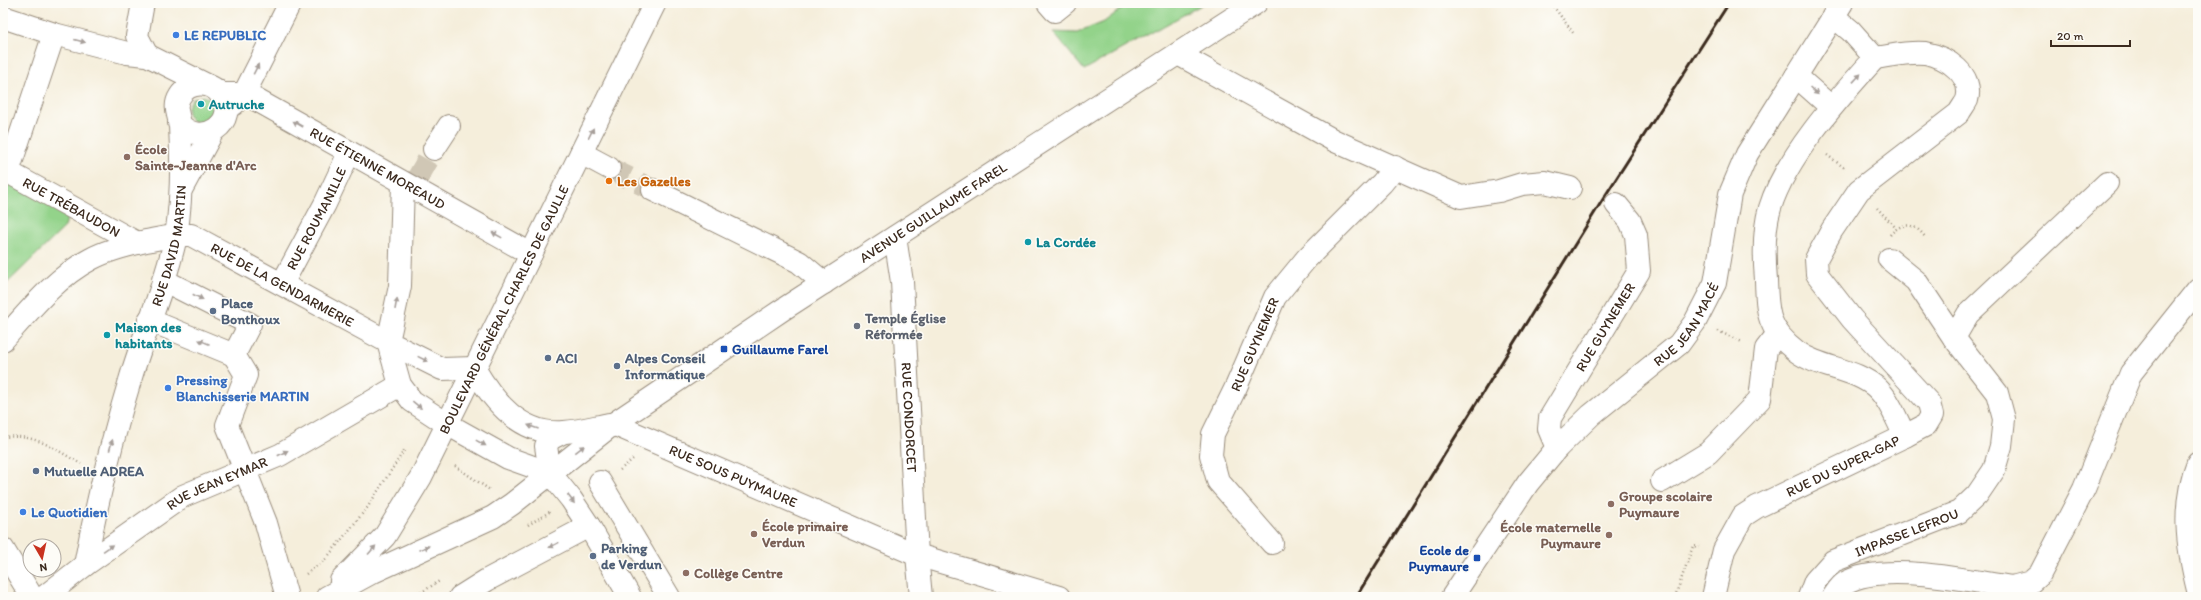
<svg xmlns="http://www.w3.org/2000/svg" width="2201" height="600" font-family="Itim,sans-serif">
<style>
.green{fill:#93d38a;stroke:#677e54}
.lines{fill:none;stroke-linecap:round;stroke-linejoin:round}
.minor-tunnel{stroke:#d0c7b5;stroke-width:22;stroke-dasharray:22 11;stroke-linecap:butt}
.minor-casing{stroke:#988c7c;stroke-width:24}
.major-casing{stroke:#988c7c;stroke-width:24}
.path{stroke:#988c7c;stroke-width:2.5;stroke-dasharray:1 3;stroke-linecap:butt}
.minor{stroke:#fff;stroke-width:22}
.major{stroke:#fff;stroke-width:22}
.rail{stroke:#3b2a1e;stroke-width:3}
.oneway{fill:#a79f9a}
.shop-dot{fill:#3f7fe0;stroke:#fdfcf7;stroke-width:1.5}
.culture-dot{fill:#0f9aa8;stroke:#fdfcf7;stroke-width:1.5}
.education-dot{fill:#8d6e63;stroke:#fdfcf7;stroke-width:1.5}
.food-dot{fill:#e8710a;stroke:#fdfcf7;stroke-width:1.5}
.service-dot{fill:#5c6f8a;stroke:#fdfcf7;stroke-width:1.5}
.worship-dot{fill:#6b7280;stroke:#fdfcf7;stroke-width:1.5}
.transit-dot{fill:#1a4fb4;stroke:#fdfcf7;stroke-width:1.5}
.labels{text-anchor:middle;stroke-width:3;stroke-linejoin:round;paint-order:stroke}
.shop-label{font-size:14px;font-weight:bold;fill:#366cbe;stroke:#fdfcf7;text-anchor:start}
.culture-label{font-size:14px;font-weight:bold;fill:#0d838f;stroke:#fdfcf7;text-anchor:start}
.education-label{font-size:14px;font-weight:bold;fill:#785e54;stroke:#fdfcf7;text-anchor:start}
.street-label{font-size:14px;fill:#3b2a1e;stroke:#fdfcf7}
.food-label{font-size:14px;font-weight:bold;fill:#c56008;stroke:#fdfcf7;text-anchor:start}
.service-label{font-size:14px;font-weight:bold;fill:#4e5e75;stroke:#fdfcf7;text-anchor:start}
.worship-label{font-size:14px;font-weight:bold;fill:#5b616d;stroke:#fdfcf7;text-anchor:start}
.transit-label{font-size:14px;font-weight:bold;fill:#164399;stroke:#fdfcf7;text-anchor:start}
</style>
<rect width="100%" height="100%" fill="#fdfcf7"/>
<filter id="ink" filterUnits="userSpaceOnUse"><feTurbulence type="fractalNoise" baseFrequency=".025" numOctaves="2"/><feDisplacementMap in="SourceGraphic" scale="8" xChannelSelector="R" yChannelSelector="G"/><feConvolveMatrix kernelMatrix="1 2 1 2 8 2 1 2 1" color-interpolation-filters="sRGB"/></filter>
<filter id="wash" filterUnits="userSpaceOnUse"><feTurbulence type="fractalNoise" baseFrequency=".012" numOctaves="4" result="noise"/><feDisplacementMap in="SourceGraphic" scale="16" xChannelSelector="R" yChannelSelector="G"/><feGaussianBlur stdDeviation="0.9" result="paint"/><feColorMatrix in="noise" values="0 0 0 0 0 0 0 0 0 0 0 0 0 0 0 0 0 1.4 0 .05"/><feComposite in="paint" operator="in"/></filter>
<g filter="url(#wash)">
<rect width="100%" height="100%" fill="#f5eedb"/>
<g class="green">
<path d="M 1129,3 L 1205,3 L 1084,70 L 1053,32 L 1077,33 L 1104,22 Z"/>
<path d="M 203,96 L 212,99 L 217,112 L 204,125 L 191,120 C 186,112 187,106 193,99 Z"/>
<path d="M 6,177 L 68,214 L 65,227 L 3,287 L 3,184 Z"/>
</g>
</g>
<g filter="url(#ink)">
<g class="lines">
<g class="minor-tunnel">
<path d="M 609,168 L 653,190"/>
<path d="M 417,179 L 434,149"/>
</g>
<g class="minor-casing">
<g id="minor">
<path d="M 143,3 L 137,36 L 147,55"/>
<path d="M 1048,3 L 1055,11 L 1065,3"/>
<path d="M 3,17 L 54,34 L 127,53 L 147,55 L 207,85"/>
<path id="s1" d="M 54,34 L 8,172 L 137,243"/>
<path d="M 1178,54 L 1335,141 L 1461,197 L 1499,191 L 1522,184 L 1545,182 L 1570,188"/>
<path d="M 1875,58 C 1891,56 1908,51 1925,53 C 1947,57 1974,75 1967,100 C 1965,104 1961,109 1959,113 L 1859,190 L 1832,230 L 1816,259 L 1817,274 L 1852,319 L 1929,403 L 1932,415 L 1926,425 L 1905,436"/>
<path d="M 1796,76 L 1831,107"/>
<path id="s2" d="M 221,94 L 244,94 L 253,98 L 531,254"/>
<path d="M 234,104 L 244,94 L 290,3"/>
<path d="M 434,149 L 449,126"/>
<path d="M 581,153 L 609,168"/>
<path d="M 403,183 L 400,286 L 388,342 L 442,369 L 474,368"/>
<path d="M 182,188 L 213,131"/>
<path d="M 653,190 L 799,262 L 824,283"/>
<path id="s3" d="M 895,237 L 902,282 L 917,555 L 921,597"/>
<path id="s4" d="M 282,284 L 325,204 L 349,153"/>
<path d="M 149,320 L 234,355 L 250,324 L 163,280"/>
<path d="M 1954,338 L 1968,314 L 2107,183"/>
<path id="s5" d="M 3,340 C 29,311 56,277 91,259 C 107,250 128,245 146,241 C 161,238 176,234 191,235 L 388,342 L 400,385 L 412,401 L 447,424 L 508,458 L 550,473"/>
<path d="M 234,355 L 246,375 L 227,425 L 266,523 L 287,597"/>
<path id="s6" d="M 613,424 L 917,555 L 1059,597"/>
<path d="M 562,433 L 550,439 L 546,446 L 550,473 L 571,499 L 589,526 L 630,597"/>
<path id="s7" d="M 1557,448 L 1549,429 L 1550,418 L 1639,271 L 1636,235 L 1630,221 L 1616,204"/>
<path d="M 2198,463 C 2181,506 2187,546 2198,590"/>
<path d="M 1662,481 L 1708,453 L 1760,399 L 1766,349 L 1777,335"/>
<path d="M 600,482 L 669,597"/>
<path id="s8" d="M 1272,543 L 1218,481 L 1211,455 L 1213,434 L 1236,387 L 1275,297 L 1307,258 L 1382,183 L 1395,167"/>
<path d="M 3,549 L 32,597"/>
<path id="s9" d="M 85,565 C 97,501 112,439 131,377 C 145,330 166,284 176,236 C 182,199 182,162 180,125 C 179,114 173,107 180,96 C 189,81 211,81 221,95 C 241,121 201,150 179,123"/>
<path id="s10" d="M 44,597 L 85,565 L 183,496 L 280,455 L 400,385"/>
<path d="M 460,597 L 487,580 L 589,526"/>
<path id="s11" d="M 1713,597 L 1724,550 L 1743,516 L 1757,507 L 1905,436 C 1897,421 1891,402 1878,389 C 1856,368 1820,369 1796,351 C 1768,329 1767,314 1766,280 C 1764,257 1763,231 1770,208 C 1786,156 1839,98 1875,58 L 1851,31 L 1833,16"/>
<path id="s12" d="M 1809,597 L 1815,581 L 1833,561 L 1959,512 L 1977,495 L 1994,470 L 2001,446 L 2004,419 L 1997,393 L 1954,338 L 1916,281 L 1889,259"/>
<path d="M 1833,597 C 1836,593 1840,586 1845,583 C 1883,561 1968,581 2012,587 L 2031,582 L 2040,574 L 2084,489 L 2131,373 L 2198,289"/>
</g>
</g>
<g class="major-casing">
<g id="major">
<path d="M 474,368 C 493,401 521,436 564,432 C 579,431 594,427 609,424"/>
<path id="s13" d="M 341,581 L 385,536 L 421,477 L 655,3"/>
<path id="s14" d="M 327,597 L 373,572 L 493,517 L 512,504 L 613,424 L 782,310 L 1256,3"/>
<path id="s15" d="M 1452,597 L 1528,483 L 1557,448 L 1591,415 L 1679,344 L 1695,322 L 1715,283 L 1730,194 L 1747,154 L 1842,3"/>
</g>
</g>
<g class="path">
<path d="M 1551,3 L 1574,34"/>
<path d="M 1827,155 L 1846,169"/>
<path d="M 1877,208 L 1896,228"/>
<path d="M 1890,235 C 1902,221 1915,223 1925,237"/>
<path d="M 1718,331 L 1742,342"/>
<path d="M 3,437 C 37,434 53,448 81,464"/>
<path d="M 455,466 L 490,490"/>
<path d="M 620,470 L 633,459"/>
<path d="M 528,525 L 551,511"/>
<path d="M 329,555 L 367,508 L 405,449"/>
<path d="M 306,574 L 326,559"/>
<path d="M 414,597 L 441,580"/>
<path d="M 1675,597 L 1693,546 L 1699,547"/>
</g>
<use href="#minor" class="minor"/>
<use href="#major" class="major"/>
<path class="rail" d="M 1356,597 L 1605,196 L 1729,3"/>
</g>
<defs><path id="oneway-solid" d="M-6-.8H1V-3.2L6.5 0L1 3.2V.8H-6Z"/></defs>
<g class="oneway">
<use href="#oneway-solid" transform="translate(80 41) rotate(15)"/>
<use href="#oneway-solid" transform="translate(256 69) rotate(-63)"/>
<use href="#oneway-solid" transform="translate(1857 78) rotate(-47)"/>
<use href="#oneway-solid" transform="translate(1814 91) rotate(42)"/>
<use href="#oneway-solid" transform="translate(298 124) rotate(-150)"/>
<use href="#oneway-solid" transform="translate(591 133) rotate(-64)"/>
<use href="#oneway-solid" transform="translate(497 235) rotate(-151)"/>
<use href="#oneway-solid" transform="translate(198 297) rotate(27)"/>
<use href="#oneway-solid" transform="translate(396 304) rotate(-80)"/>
<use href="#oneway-solid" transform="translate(204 342) rotate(-158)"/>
<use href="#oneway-solid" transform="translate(423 359) rotate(26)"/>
<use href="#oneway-solid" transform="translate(417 405) rotate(39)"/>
<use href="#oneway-solid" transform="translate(533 427) rotate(-160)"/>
<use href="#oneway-solid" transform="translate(481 443) rotate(29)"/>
<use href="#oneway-solid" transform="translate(111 445) rotate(-74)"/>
<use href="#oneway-solid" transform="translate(580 449) rotate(-38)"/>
<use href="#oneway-solid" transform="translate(283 453) rotate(-28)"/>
<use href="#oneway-solid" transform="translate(571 499) rotate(53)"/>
<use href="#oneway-solid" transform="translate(554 545) rotate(152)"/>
<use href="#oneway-solid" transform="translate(108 548) rotate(-35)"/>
<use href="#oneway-solid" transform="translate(424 548) rotate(-23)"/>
<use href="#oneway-solid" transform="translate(372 550) rotate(-48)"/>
</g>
</g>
<g class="shop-dot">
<circle cx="176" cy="35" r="4"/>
<circle cx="168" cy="388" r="4"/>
<circle cx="23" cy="512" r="4"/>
</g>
<g class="culture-dot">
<circle cx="201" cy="104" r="4"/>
<circle cx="1028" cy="242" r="4"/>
<circle cx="107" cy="335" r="4"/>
</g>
<g class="education-dot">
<circle cx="127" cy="157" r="4"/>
<circle cx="1611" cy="504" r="4"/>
<circle cx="754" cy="534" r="4"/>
<circle cx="1609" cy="535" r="4"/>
<circle cx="686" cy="573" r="4"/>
</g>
<circle class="food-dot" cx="609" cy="181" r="4"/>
<g class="service-dot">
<circle cx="213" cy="311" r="4"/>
<circle cx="548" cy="358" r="4"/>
<circle cx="617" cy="366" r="4"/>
<circle cx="36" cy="471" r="4"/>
<circle cx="593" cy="556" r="4"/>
</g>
<circle class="worship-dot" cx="857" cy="326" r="4"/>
<g class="transit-dot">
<rect x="720" y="345" width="8" height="8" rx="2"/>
<rect x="1473" y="554" width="8" height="8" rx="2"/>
</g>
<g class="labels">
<g class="shop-label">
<text x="184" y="40">LE REPUBLIC</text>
<text x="176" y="385">Pressing<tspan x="176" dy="16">Blanchisserie MARTIN</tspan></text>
<text x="31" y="517">Le Quotidien</text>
</g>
<g class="culture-label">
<text x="209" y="109">Autruche</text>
<text x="1036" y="247">La Cordée</text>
<text x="115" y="332">Maison des<tspan x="115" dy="16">habitants</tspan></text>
</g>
<g class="education-label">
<text x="135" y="154">École<tspan x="135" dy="16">Sainte-Jeanne d'Arc</tspan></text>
<text x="1619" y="501">Groupe scolaire<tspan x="1619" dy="16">Puymaure</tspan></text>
<text x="762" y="531">École primaire<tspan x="762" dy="16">Verdun</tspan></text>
<text x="1601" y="532" text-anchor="end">École maternelle<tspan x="1601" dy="16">Puymaure</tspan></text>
<text x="694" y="578">Collège Centre</text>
</g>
<g class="street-label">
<text dy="5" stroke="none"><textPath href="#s2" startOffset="176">RUE ÉTIENNE MOREAUD</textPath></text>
<text dy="5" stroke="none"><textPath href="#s1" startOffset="218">RUE TRÉBAUDON</textPath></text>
<text dy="5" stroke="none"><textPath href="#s14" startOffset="720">AVENUE GUILLAUME FAREL</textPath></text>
<text dy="5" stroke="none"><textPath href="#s4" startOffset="74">RUE ROUMANILLE</textPath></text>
<text dy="5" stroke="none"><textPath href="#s9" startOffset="331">RUE DAVID MARTIN</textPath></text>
<text dy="5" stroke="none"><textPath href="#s5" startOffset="328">RUE DE LA GENDARMERIE</textPath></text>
<text dy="5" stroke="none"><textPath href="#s13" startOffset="319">BOULEVARD GÉNÉRAL CHARLES DE GAULLE</textPath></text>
<text dy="5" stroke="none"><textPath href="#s15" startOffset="363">RUE JEAN MACÉ</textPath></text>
<text dy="5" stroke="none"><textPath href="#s7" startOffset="138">RUE GUYNEMER</textPath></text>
<text dy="5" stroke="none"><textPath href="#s8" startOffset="229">RUE GUYNEMER</textPath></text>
<text dy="5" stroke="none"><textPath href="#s3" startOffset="181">RUE CONDORCET</textPath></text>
<text dy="5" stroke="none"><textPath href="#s11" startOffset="199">RUE DU SUPER-GAP</textPath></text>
<text dy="5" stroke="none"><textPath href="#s6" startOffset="131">RUE SOUS PUYMAURE</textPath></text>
<text dy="5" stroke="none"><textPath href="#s10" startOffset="208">RUE JEAN EYMAR</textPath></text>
<text dy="5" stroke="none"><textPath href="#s12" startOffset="123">IMPASSE LEFROU</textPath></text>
</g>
<g class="food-label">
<text x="617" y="186">Les Gazelles</text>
</g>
<g class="service-label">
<text x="221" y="308">Place<tspan x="221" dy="16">Bonthoux</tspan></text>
<text x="556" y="363">ACI</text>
<text x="625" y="363">Alpes Conseil<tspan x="625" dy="16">Informatique</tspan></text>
<text x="44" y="476">Mutuelle ADREA</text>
<text x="601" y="553">Parking<tspan x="601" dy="16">de Verdun</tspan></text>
</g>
<g class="worship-label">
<text x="865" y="323">Temple Église<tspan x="865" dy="16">Réformée</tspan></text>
</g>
<g class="transit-label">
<text x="732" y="354">Guillaume Farel</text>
<text x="1469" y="555" text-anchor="end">Ecole de<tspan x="1469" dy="16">Puymaure</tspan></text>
</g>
</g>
<rect width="2201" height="600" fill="none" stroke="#fdfcf7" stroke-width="16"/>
<g transform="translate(42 558) rotate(171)"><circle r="19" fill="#fdfcf7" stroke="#afa8a0"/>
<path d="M0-3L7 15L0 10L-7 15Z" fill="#c8321e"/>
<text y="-6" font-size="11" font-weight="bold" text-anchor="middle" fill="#3b2a1e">N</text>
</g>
<path d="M2051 40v6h79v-6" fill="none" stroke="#3b2a1e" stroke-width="2"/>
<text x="2057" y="40" font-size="12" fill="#3b2a1e" stroke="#fdfcf7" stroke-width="3" paint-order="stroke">20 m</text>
</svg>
